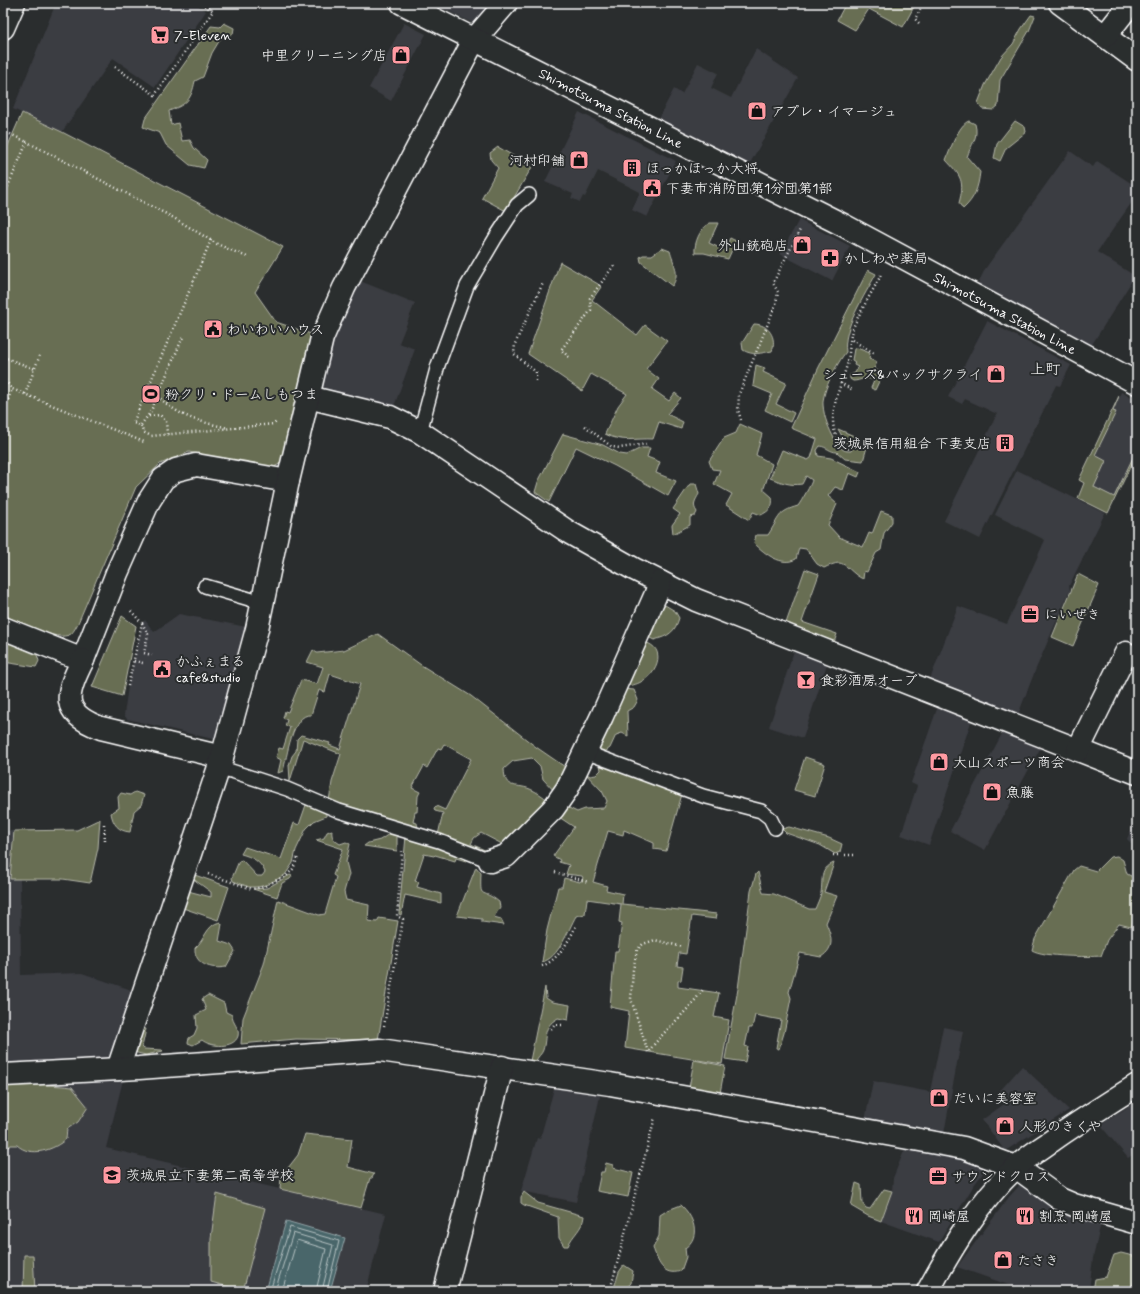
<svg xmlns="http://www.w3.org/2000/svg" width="1140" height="1294" font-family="Mynerve,'Klee One',sans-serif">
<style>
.built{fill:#3b3c42}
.green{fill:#686e53;stroke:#b4b6a9}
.water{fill:#48666a;stroke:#91a3a6}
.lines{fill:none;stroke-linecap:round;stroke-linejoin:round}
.shore{stroke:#b6c2c3;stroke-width:1}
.service-casing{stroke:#fff;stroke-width:16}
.minor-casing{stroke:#fff;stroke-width:25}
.secondary-casing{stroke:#fff;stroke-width:25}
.trunk-casing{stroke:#fff;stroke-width:25}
.path{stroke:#fff;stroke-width:2.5;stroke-dasharray:1 3;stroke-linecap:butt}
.service{stroke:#2a2d2e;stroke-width:13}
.minor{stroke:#2a2d2e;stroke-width:22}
.secondary{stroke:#2a2d2e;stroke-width:22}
.trunk{stroke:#2a2d2e;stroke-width:22}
.labels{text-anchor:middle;stroke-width:4;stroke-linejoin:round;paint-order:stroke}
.poi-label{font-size:14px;fill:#fff;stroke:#2a2d2e;text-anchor:start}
.street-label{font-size:14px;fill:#fff;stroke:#2a2d2e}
.neighbourhood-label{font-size:15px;fill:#fff;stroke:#2a2d2e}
</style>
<rect width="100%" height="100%" fill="#2a2d2e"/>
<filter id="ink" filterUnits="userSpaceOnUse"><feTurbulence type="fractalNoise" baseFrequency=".025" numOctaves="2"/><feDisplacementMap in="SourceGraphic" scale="8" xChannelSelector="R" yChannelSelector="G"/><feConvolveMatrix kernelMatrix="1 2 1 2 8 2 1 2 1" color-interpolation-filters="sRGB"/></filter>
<g filter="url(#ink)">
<g class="built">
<path d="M 56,3 L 194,3 L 206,11 L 155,87 L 113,58 L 62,132 L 13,109 Z"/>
<path d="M 432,3 L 506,3 L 484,29 Z"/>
<path d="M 404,23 L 426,34 L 391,101 L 369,88 Z"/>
<path d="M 756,49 L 798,78 L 749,165 L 658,119 L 674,89 L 682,94 L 698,63 L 718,73 L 711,88 L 731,98 Z"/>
<path d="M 579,112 L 676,161 L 647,217 L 632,210 L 640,192 L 598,171 L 585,197 L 583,196 L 580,202 L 571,198 L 573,194 L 545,182 Z"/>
<path d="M 1070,151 L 1093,167 L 1097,161 L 1137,187 L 1137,195 L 1097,252 L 1135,276 L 1091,346 L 978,284 L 985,269 Z"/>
<path d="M 799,220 L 850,246 L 832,281 L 780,254 Z"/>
<path d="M 350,277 L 415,303 L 399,343 L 415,349 L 390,417 L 308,397 Z"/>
<path d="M 987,321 L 1071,365 L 1060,386 L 1056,385 L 980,539 L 944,521 L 997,414 L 965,399 L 962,404 L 948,397 Z"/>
<path d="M 1121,392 L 1137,400 L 1137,449 L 1114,497 L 1094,487 L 1095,456 L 1116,412 L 1113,411 Z"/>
<path d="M 1017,470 L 1105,513 L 1069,586 L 1070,590 L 1035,671 L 1014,725 L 926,690 L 958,606 L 1007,624 L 1045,540 L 995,515 Z"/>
<path d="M 179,614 L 257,629 L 226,742 L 127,719 L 124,715 L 128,686 L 142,623 L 145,620 L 154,632 Z"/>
<path d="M 794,651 L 827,664 L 803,738 L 769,727 Z"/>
<path d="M 938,706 L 972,719 L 929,845 L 901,835 L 917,786 L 911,783 Z"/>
<path d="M 1003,732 L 1041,747 L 985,850 L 950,831 Z"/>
<path d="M 1137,816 L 1137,849 L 1127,839 Z"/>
<path d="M 3,831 L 14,831 L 10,878 L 20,878 L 21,975 L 82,973 L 143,994 L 118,1069 L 3,1075 Z"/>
<path d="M 943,1027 L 963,1031 L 942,1144 L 994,1159 L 974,1185 L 939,1242 L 881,1221 L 892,1191 L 893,1178 L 909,1139 L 863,1130 L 873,1081 L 930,1092 Z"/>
<path d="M 1022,1066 L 1069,1110 L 1005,1151 L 982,1120 L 1007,1102 L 998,1093 Z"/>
<path d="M 123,1080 L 106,1148 L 386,1214 L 366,1291 L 3,1291 L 3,1084 Z"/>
<path d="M 603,1083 L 576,1202 L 521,1191 L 537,1138 L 540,1139 L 555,1085 Z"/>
<path d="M 1137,1101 L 1137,1152 L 1128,1158 L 1100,1125 Z"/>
<path d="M 1028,1176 L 1103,1214 L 1093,1258 L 1089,1291 L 1026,1291 L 957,1267 L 1009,1197 Z"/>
</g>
<g class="green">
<path d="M 846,3 L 916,3 L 903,27 L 869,9 L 855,30 L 837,20 Z"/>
<path d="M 1031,15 L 1035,16 L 1029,31 L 1000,80 L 998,106 L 993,110 L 982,109 L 978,103 L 985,85 L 1001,57 L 1013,44 L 1021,29 Z"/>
<path d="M 224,23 L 234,28 L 233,34 L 221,38 L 212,53 L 203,77 L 195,81 C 191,100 187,104 169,111 L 171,125 L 178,123 L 182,141 L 190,140 L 194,148 L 207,160 L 204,168 L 190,165 L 166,145 L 160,133 L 143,127 L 145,119 L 211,26 L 220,27 Z"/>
<path d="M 22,113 L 62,132 L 283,247 L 255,292 L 276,322 L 314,335 L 281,463 L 269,470 L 189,452 L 160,464 L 136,487 L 78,623 C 76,627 74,631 71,634 C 57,643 18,621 3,615 L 3,157 Z"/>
<path d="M 969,121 L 975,124 C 979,138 971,144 967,157 L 980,172 C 978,188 975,198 963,209 L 959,203 C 965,181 961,176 946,160 C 950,150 959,124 969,121 Z"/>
<path d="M 1015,121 L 1025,127 L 1026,132 L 1006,148 L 1000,161 L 994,158 L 997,144 Z"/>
<path d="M 498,147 L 532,167 L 506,211 L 482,198 L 498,168 L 491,160 L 490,153 Z"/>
<path d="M 710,223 L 718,223 L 709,243 L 724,250 L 730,238 L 736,241 L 728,259 L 704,253 L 695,253 C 694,243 700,228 710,223 Z"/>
<path d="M 662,248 L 670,251 C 673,263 681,274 672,286 L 641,262 L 640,257 L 643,255 L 652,255 Z"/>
<path d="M 560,262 L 598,284 L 601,287 L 592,300 L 637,335 L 645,325 L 667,341 L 646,369 L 659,379 L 652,389 L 669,401 L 675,393 L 681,398 L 667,414 L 683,422 L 681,429 L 659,422 L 653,439 C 634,438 623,443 605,434 L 618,406 L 627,394 L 591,374 L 582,391 L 528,354 Z"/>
<path d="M 868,270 L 876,274 C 865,295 842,329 846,352 C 837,363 822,391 823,405 C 824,418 829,429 835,440 C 839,447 843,452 851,451 L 853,448 L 846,443 L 838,429 L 854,436 L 852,440 L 867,447 L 863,461 L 845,459 L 837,452 C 830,452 827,447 820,446 L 817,450 L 818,456 L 831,458 L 860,472 L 858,477 L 849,473 L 843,490 L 835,487 L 828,496 L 837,504 L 828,525 L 839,537 L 863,547 L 869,533 L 872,534 L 881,511 L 892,515 L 892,522 L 884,533 L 881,550 L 876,553 L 867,572 L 864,571 L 863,579 C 853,575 846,563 839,563 C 835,563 828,566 824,568 L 817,564 L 806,549 L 799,548 L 796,559 C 782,567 765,554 754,543 L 756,535 L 768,535 C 780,517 777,512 798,506 C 801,502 812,483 812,480 L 806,476 L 802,484 C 790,486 781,482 770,478 L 782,450 L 808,460 L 811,458 L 817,439 L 791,428 L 818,369 Z"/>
<path d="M 754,324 C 769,324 777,338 772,351 C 761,353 753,356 743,350 L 742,343 Z"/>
<path d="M 857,348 L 870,353 L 869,359 L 877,362 L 874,369 L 883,373 L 875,390 L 871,388 L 874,381 C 867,375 861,381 853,381 L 850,379 L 850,375 L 855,373 L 858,367 L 854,365 L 855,362 L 852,360 L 854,349 Z"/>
<path d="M 756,365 L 765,368 L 763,372 L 786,383 L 776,404 L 794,413 L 790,422 L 765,410 L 772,394 L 753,386 Z"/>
<path d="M 1119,396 L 1113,411 L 1116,412 L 1095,455 L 1106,461 L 1094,487 L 1114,497 L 1137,449 L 1137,453 L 1108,513 L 1078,498 L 1084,483 L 1079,480 Z"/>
<path d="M 740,424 L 762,434 L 756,455 L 772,464 L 764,488 L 764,490 L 772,497 C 774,507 769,511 761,515 L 753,512 L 749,520 L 726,505 L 732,494 L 714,484 L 720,470 L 712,469 L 709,461 L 724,438 L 736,433 Z"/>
<path d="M 563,434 L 603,445 L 620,454 L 627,455 L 641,448 L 650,448 L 647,457 L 660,462 L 656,473 L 676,481 L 668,496 L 615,466 L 576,447 L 549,502 L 535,492 L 538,482 Z"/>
<path d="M 690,484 L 696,484 L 699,494 C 695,501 692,505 697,512 L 695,516 L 690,517 L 690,525 L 673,534 L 672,525 L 680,514 L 673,509 Z"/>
<path d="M 805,569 L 819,574 L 802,622 L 837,634 L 833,645 L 785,626 Z"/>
<path d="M 1078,574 L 1099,585 L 1073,646 L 1052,637 Z"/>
<path d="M 665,605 L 675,611 L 679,618 C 675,632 669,636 654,640 L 648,637 L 656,607 Z"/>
<path d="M 122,616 L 136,626 L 122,696 L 92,687 Z"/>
<path d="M 378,634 L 421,665 L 471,696 L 536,747 L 568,769 L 557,794 L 543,779 L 540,766 L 532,758 L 513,761 L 504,769 C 505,791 515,783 530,789 C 537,792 543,796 549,801 L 502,844 L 481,833 L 474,838 L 471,844 L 487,851 L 486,854 L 438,835 L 443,813 L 435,811 L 434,808 L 436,806 L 445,810 L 471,759 L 444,744 L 441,749 L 438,748 L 427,768 L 424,766 L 412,788 L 420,792 L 418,796 L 417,812 L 415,812 L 413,822 L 417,823 L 418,829 L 365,817 L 329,801 L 332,782 L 341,754 L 303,739 L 290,781 L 289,765 L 292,756 L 296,751 L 297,739 L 301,735 L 330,743 L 329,745 L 340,749 L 360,684 L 330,674 L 325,692 L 319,690 L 311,715 C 292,713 287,758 283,771 L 278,773 L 281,760 L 276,757 L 279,748 L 283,749 L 290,727 L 285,726 L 287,720 L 283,718 L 285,711 L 288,712 L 301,680 L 317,684 L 323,667 L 307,662 L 313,650 L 317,653 L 344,650 Z"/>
<path d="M 3,641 L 37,655 L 39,661 L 36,667 L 3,662 Z"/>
<path d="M 644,642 C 675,650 648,690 624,685 Z"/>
<path d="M 623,689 L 634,690 L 638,700 L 634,707 L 627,711 L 628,736 L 622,733 L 616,735 L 610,748 L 606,751 L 596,750 Z"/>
<path d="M 805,757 L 825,764 L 815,796 L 794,790 Z"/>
<path d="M 600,764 L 682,794 L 666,851 L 654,849 L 654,843 L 624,830 L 623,835 L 608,831 L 593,882 L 607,886 L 606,890 L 623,894 L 622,904 L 717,914 L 716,919 L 692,916 L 686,954 L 679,953 L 677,966 L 683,967 L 681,980 L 678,981 L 678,987 L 719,993 L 714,1017 L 729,1020 L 722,1064 L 625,1048 L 629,1011 L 610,1007 L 615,951 L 618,951 L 622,923 L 619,922 L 621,904 L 587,899 L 585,914 L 576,916 C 568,930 559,958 542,962 L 547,930 L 558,887 L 562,887 L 564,878 L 580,882 L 583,878 L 582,876 L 566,874 L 569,865 L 559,862 L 560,860 L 553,856 L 574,827 L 559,817 L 567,807 L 577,812 L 585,809 L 604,808 L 607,801 L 602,791 L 584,772 L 590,776 L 596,775 L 601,770 Z"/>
<path d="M 135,792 L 144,795 L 141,805 L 134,811 L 130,832 C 118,831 113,824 111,813 L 119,808 L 118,797 L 121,793 L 130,795 Z"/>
<path d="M 307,802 L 326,810 L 326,816 L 314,821 L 306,829 L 296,850 L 293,863 L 285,875 L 266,885 L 258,887 L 249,887 L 233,881 L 232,878 L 239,861 L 242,860 L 257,876 L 262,876 L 265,872 C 260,861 252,857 241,854 L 245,847 L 281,859 L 294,823 L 299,825 Z"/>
<path d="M 100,819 L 98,848 L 90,883 L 63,879 L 10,879 L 14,831 L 77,830 Z"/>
<path d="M 789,827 L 829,838 L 842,844 L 840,852 L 835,854 L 820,845 L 786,833 L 782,829 Z"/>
<path d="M 332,830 C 331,838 334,840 340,844 L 346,842 L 350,844 L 346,862 L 349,874 L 344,892 L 346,900 L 369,905 L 368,921 L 377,922 L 379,918 L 398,921 L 378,1040 L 296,1039 L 241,1044 L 243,1018 L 264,964 L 278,900 L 319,915 L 325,914 L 336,877 L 333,875 L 343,849 L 316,840 L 324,838 L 327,832 Z"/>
<path d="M 392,832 L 397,832 L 397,851 L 364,846 L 368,843 L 380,840 Z"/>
<path d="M 406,836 L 468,858 L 466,861 L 456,858 L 455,861 L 435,855 L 434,856 L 424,854 L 415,881 L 419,882 L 417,887 L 441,894 L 441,903 L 405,895 L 401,915 L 399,914 Z"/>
<path d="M 1117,856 L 1123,860 L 1127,874 L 1137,879 L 1137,918 L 1133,922 L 1131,927 L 1119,924 L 1107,940 L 1101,956 C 1088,957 1043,957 1032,950 L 1035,939 L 1074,870 L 1079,866 L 1096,871 L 1110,857 Z"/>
<path d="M 834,863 L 824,892 L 837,896 L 826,923 C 832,937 835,948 821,957 L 800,953 L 789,992 L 791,998 L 784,1033 L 779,1049 L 776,1048 L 781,1020 L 755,1015 L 752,1028 L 749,1028 L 745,1046 L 748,1047 L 745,1062 L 725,1059 L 738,989 L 751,891 L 756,874 L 758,872 L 763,893 L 774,894 L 809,909 L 815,909 C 817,904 820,898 821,893 C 823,880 819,869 834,863 Z"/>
<path d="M 476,867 L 481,873 C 480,902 481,887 499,902 L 500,907 L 494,917 L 501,919 L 504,925 L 482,922 L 482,919 L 457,916 Z"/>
<path d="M 189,873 L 229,887 L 218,920 L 180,907 L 188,891 L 211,897 L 211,892 L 192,878 Z"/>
<path d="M 290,875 L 292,876 L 290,879 L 282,883 L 277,897 L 253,889 L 267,888 Z"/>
<path d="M 220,922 L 222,924 L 219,941 L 231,945 L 235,951 L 226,967 C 211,970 194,964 195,948 C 205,940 206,925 220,922 Z"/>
<path d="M 545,987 L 546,998 L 552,1002 L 570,1005 L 568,1020 L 558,1018 C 542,1027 547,1037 543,1050 C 542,1054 537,1057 536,1061 L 530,1061 Z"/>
<path d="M 208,995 L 224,1003 L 226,1012 L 232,1015 C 232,1023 240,1028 238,1036 C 234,1049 210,1047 202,1040 L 193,1045 L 188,1043 L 189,1038 L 194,1035 L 197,1028 L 196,1015 L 206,1010 L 202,999 Z"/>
<path d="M 141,1028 L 146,1029 L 142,1047 L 144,1049 L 162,1050 L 163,1051 L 146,1055 L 133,1052 Z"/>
<path d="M 694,1060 L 725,1066 L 720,1093 L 689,1088 Z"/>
<path d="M 29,1082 C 45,1086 57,1085 72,1087 L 88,1107 L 78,1122 L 67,1129 L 66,1139 C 54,1150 31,1158 17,1145 L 11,1145 L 3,1150 L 3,1085 Z"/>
<path d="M 305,1134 L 352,1139 L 348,1167 L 374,1174 L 372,1178 L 370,1178 L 361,1208 L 280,1189 L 281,1177 L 298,1155 Z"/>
<path d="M 606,1163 L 613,1165 L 613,1168 L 633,1173 L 628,1197 L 597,1191 L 601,1172 L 604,1172 Z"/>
<path d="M 856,1183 L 861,1185 L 862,1203 L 866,1208 L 870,1209 L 884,1189 L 892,1191 L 881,1221 L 868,1216 L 851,1206 Z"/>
<path d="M 524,1192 L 538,1203 L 584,1216 C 583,1229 572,1235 568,1246 L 564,1246 L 559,1238 L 558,1217 L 524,1205 L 521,1203 L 521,1197 Z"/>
<path d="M 217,1194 L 265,1208 L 243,1291 L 211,1282 L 211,1238 Z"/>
<path d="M 681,1205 C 693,1216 702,1236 685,1248 L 686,1257 L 681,1271 C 662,1277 658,1261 653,1248 L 659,1236 L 660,1215 L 668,1210 Z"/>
<path d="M 1121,1253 L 1137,1257 L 1137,1276 L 1129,1291 L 1093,1291 L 1095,1279 L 1106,1277 L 1114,1255 Z"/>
<path d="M 24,1255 L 33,1255 L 35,1291 L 23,1291 Z"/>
<path d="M 624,1265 L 633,1271 L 631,1283 L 624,1291 L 613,1291 L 619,1272 Z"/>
</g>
<path class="water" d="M 286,1221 L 345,1238 L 330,1291 L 266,1291 Z"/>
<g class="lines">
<g class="shore">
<path d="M 270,1291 L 290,1227 L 339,1241 L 327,1291"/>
<path d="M 275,1291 L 293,1233 L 333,1245 L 322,1291"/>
<path d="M 282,1291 L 297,1240 L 326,1249 L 316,1291"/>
</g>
<g class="service-casing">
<g id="service">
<path d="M 420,432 L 438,365 L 467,286 L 496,237 L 517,205 L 529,195"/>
<path d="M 205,586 L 263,603"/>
<path d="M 590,742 L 591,750 L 596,756 L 703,796 L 761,811 L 770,818 L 775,828"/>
<path d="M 219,767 L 287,789 L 339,811 L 439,841 L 490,861"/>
</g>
</g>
<g class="minor-casing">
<g id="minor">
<path d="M 1060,3 L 1137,60"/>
<path d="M 1105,36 L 1131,3"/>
<path d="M 308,397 L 390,417 L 420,432 L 570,533 L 634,569 L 696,600 L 1137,773"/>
<path d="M 3,628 L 83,660 L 117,573 L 149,501 L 163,479 L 176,470 L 196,465 L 288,481"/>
<path d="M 83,660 C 66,693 59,713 101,728 L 222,757"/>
<path d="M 1078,750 L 1126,653"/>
<path d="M 490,861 L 506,856 L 553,809 L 567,789 L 602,716 L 655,596 L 660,582"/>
<path d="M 118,1069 L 221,761 L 257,629 L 288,481 L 322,338 L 344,288 L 474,40 L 506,3"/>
<path d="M 3,1075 L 139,1068 L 380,1050 L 610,1084 L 964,1148 L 1016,1167 L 1060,1199 L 1074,1205 L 1137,1223"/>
<path d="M 445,1291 L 502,1067"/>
</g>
</g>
<g class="secondary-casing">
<g id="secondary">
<path d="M 402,3 L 843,225 L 1137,383"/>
<path d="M 928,1291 C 952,1247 979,1202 1016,1167 C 1027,1157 1040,1149 1053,1140 C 1080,1121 1109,1103 1137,1085"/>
</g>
</g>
<g class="trunk-casing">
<path id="trunk" d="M 3,28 L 14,3"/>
</g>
<g class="path">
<path d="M 919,23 L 915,19 L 924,3"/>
<path d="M 115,67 L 155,95 L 213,11 L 201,3"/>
<path d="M 10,134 L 27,142"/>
<path d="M 3,198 L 27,142 L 174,218 L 217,244 L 247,257"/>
<path d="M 211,240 L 133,423 L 141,425 L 143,432 L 151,436 L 274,424 L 277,421"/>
<path d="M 852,340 L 874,353"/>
<path d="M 3,357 L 35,369"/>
<path d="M 569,357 L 561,350 L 591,310 L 590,298 L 615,264"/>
<path d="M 3,377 L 12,389"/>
<path d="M 536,381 L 536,372 L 514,354 L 515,344 L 543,283"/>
<path d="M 840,383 L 853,390"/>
<path d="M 25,394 L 40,355"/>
<path d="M 157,396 C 184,419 194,420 228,428"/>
<path d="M 3,401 L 7,403 L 12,389 L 144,442"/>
<path d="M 149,416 L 160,415 L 166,421 L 167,434"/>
<path d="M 741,420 L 738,410 L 739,394 L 776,304 L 778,292 L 773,283 L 800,230"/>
<path d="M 141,425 L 150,413 L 183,337"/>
<path d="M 585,426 L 612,447 L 620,448 L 646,444"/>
<path d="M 849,449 C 817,430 842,387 848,361 C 850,350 849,338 853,328 C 861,309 873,291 882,273"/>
<path d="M 142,623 L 148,634 L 144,653 L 152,655"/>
<path d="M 134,661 L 143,663"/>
<path d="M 128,686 L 142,623 L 129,609"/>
<path d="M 104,824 L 105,841"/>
<path d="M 833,855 L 855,855"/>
<path d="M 555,872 L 588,882"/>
<path d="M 208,874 L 252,889 L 263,887 L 287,875 L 293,869 L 298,857"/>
<path d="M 542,966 C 557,961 569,941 576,926"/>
<path d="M 384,1026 L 403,919 L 397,916 L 402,851"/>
<path d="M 551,1029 L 554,1025 L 564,1025"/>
<path d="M 649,1051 C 665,1029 688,1012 704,988"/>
<path d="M 648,1052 L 631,999 L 633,970 L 637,950 L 643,944 L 655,940 L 683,947"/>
<path d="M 610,1291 L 655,1117"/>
</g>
<use href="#service" class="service"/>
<use href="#minor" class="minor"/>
<use href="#secondary" class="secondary"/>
<use href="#trunk" class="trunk"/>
</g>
</g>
<defs>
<g id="supermarket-square" transform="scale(1)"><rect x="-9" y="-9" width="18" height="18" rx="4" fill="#ff9aa2" stroke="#2a2d2e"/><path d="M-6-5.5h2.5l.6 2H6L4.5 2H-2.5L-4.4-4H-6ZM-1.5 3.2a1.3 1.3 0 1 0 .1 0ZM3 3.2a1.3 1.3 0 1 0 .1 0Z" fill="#111"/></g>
<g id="shop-square" transform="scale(1)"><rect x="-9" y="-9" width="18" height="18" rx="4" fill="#ff9aa2" stroke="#2a2d2e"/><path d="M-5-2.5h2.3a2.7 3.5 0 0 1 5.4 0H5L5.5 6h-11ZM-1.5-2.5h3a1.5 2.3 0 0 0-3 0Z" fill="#111"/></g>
<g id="building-square" transform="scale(1)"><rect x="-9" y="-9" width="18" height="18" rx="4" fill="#ff9aa2" stroke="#2a2d2e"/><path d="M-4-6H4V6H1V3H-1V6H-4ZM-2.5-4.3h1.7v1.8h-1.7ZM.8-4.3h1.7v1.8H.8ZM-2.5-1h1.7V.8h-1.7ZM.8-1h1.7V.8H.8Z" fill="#111"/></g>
<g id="civic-square" transform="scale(1)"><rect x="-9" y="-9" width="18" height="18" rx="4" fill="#ff9aa2" stroke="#2a2d2e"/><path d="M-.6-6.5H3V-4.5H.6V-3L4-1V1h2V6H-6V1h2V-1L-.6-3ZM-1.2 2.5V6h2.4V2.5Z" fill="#111"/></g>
<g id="pharmacy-square" transform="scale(1)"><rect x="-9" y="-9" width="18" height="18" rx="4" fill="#ff9aa2" stroke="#2a2d2e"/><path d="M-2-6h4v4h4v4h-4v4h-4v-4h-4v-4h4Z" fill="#111"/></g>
<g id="stadium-square" transform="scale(1)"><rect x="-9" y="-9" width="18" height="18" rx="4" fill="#ff9aa2" stroke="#2a2d2e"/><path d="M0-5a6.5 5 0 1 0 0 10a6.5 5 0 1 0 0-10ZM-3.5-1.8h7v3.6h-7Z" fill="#111"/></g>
<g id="office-square" transform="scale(1)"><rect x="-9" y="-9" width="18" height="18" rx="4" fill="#ff9aa2" stroke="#2a2d2e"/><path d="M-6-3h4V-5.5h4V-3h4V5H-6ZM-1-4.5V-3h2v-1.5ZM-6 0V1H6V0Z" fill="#111"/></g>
<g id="bar-square" transform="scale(1)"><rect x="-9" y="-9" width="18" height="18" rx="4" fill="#ff9aa2" stroke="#2a2d2e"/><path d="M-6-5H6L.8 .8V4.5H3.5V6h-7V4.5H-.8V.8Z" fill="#111"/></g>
<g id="school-square" transform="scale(1)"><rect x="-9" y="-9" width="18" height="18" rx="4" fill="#ff9aa2" stroke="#2a2d2e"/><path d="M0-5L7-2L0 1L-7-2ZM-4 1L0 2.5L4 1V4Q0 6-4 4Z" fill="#111"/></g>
<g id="restaurant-square" transform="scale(1)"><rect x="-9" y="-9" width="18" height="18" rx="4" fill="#ff9aa2" stroke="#2a2d2e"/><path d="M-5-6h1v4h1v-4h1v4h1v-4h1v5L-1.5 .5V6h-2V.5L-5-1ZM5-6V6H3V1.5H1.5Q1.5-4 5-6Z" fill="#111"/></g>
</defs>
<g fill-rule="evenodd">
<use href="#supermarket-square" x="160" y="35"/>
<use href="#shop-square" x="401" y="55"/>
<use href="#shop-square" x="757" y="111"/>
<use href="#shop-square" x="579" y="160"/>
<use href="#building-square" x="632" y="168"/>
<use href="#civic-square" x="652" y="188"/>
<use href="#shop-square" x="802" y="245"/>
<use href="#pharmacy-square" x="830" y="258"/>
<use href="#civic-square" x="213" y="329"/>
<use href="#shop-square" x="996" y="374"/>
<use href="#stadium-square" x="151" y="394"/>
<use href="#building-square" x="1005" y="443"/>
<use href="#office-square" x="1030" y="614"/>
<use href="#civic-square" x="162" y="669"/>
<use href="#bar-square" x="806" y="680"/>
<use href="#shop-square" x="939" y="762"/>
<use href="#shop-square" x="992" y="792"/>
<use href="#shop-square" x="939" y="1098"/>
<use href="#shop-square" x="1005" y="1126"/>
<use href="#school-square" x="112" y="1175"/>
<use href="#office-square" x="938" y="1176"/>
<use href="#restaurant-square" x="914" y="1216"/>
<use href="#restaurant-square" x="1025" y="1216"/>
<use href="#shop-square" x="1003" y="1260"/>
</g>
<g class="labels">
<g class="poi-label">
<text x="174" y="40">7-Eleven</text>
<text x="387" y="60" text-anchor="end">中里クリーニング店</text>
<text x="771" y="116">アプレ・イマージュ</text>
<text x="565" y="165" text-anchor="end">河村印舗</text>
<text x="646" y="173">ほっかほっか大将</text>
<text x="666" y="193">下妻市消防団第1分団第1部</text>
<text x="788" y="250" text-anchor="end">外山銃砲店</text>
<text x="844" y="263">かしわや薬局</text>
<text x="227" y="334">わいわいハウス</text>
<text x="982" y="379" text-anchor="end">シューズ&amp;バックサクライ</text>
<text x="165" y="399">粉クリ・ドームしもつま</text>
<text x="991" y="448" text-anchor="end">茨城県信用組合 下妻支店</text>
<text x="1044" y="619">にいぜき</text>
<text x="176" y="666">かふぇまる<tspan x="176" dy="16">cafe&amp;studio</tspan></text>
<text x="820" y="685">食彩酒房オーブ</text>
<text x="953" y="767">大山スポーツ商会</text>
<text x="1006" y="797">魚藤</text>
<text x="953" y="1103">だいに美容室</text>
<text x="1019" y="1131">人形のきくや</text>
<text x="126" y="1180">茨城県立下妻第二高等学校</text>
<text x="952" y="1181">サウンドクロス</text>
<text x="928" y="1221">岡崎屋</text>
<text x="1039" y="1221">割烹 岡﨑屋</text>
<text x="1017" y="1265">たさき</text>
</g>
<g class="street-label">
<text transform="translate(611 108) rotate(27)" y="5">Shimotsuma Station Line</text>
<text transform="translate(1005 313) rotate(28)" y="5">Shimotsuma Station Line</text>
</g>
<g class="neighbourhood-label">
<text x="1045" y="374">上町</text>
</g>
</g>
<rect width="1140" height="1294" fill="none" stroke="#2a2d2e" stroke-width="16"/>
<rect x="8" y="8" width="1124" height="1278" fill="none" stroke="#fff" stroke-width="1.5" filter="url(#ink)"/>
</svg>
